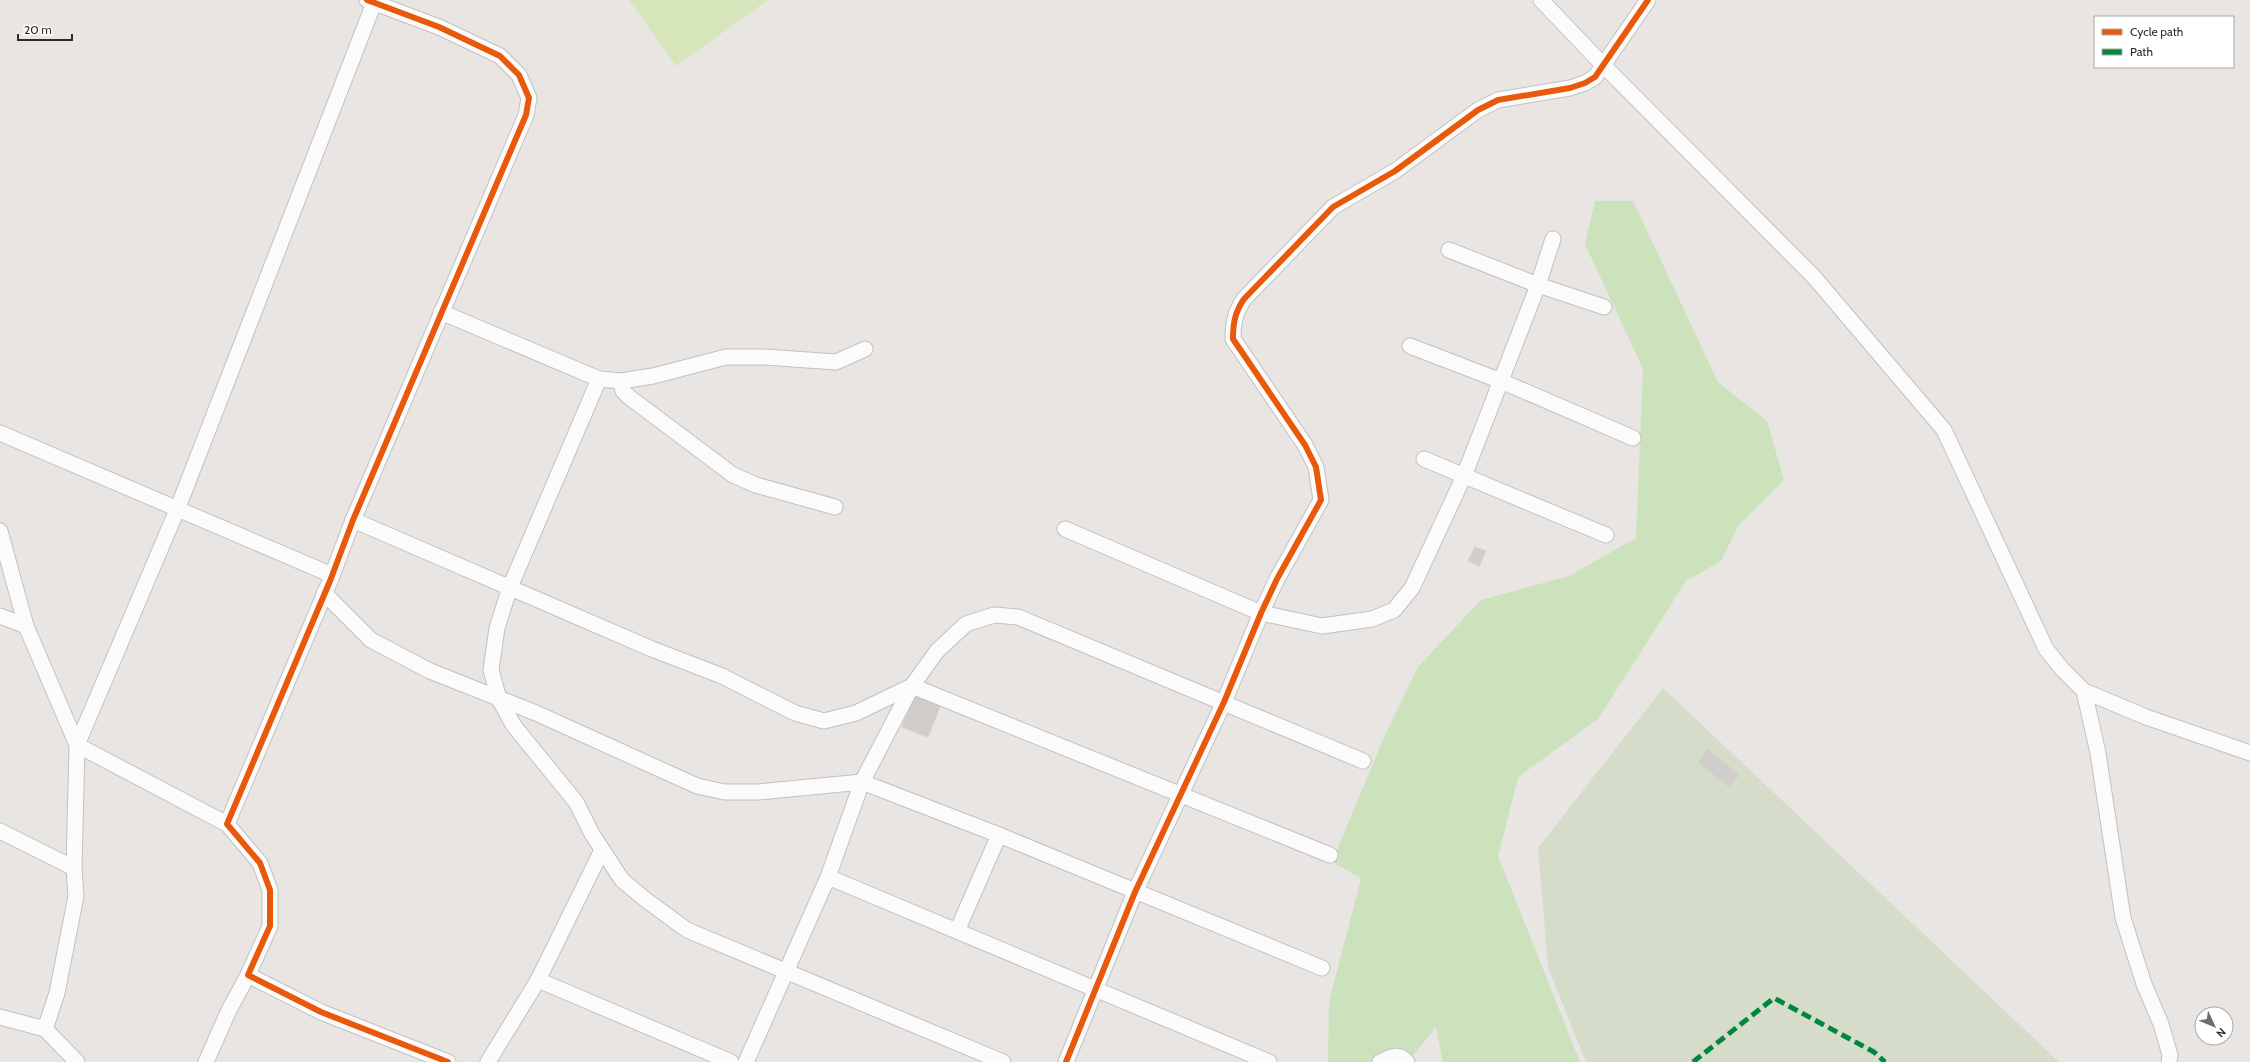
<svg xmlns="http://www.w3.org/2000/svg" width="2250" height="1062" font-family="Cabin,sans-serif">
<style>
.green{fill:#cce2bc}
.cemetery{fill:#d5dcca}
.pitch{fill:#d6e6ba}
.building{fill:#d0cdcb;stroke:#d3d1cd}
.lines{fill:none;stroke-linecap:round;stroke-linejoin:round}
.street-casing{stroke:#c2c1c2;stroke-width:17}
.street{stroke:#fcfbfb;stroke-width:15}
.quiet{stroke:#00873e;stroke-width:5;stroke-dasharray:10 5;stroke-linecap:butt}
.cycleway-casing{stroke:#fff;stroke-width:8}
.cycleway{stroke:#e8590c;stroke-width:6}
</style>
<rect width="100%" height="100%" fill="#e8e5e2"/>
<path class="green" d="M 1595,201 L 1633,201 L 1718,382 L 1767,421 L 1784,480 L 1738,526 L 1721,561 L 1686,581 L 1598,719 L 1518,777 L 1498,856 L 1580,1062 L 1443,1062 L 1436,1027 L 1408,1062 L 1328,1062 L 1329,1002 L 1361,878 L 1332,862 L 1385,735 L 1418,667 L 1481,600 L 1569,576 L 1636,538 L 1643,369 L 1585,244 Z"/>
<path class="cemetery" d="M 1663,688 L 2059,1062 L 1586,1062 L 1548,967 L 1538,848 Z"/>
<path class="pitch" d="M 629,0 L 768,0 L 676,66 Z"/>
<g class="building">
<path d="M 1475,547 L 1486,551 L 1479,566 L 1468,561 Z"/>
<path d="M 916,691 L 942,701 L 928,737 L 902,727 Z"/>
<path d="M 1708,749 L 1739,775 L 1729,787 L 1698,762 Z"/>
</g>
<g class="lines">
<g class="street-casing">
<g id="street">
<path d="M 367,0 L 439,27 L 500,56 L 519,75 L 529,98 L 526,115 L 353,520 L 330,581 L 227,824 L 260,863 L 270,890 L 270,926 L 248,975 L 321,1012 L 448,1062"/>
<path d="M 1541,0 L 1603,65 L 1814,277 L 1944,430 L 2046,649 L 2062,669 L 2084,691 L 2146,717 L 2250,753"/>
<path d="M 1449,250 L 1538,285 L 1604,307"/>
<path d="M 441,312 L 599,379 L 621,381 L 653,376 L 726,357 L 765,357 L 836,362 L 865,349"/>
<path d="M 1410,346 L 1501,381 L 1633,438"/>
<path d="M 599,379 L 510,587 L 497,628 L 491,670 L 499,699 L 514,726 L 576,802 L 592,834 L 622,880 L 646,900 L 687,930 L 1003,1062"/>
<path d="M 621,381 L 623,391 L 629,397 L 733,475 L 756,485 L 835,507"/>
<path d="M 0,433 L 332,575"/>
<path d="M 1424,459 L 1606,535"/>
<path d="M 353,520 L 652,649 L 722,676 L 795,713 L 824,721 L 856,713 L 912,686 L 1330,855"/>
<path d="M 1065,529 L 1261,613 L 1322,626 L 1372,619 L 1394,610 L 1412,588 L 1464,476 L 1538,285 L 1553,239"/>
<path d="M 0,531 L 26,626 L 77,745 L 74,868 L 76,896 L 57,993 L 45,1029"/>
<path d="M 324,593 L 371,640 L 430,671 L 536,713 L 697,786 L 725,792 L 758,792 L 862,782 L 999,835 L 1322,968"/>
<path d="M 0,616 L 26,626"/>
<path d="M 2084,691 L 2098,753 L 2123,918 L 2144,984 L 2161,1024 L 2170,1055 L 2169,1062"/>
<path d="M 227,824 L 77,745 L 177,510 L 374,3"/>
<path d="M 0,831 L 74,868"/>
<path d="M 828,877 L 862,782 L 912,686 L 937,651 L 966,624 L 994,615 L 1018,617 L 1363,761"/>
<path d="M 957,931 L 999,835"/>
<path d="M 538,980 L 731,1062"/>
<path d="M 0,1017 L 45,1029 L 77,1062"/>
<path d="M 206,1062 L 229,1010 L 248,975"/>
<path d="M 488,1062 L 538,980 L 602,850"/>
<path d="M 746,1062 L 828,877 L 1269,1062"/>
<path d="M 1066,1062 L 1135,892 L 1224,702 L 1261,613 L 1277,579 L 1321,500 L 1316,467 L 1305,445 L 1233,339 C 1233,323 1235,312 1244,299 L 1333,207 L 1395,171 L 1478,110 L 1498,100 L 1570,88 L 1585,83 L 1595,77 L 1648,0"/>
<path d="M 1380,1062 C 1391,1057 1398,1052 1407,1062"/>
</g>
</g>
<use href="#street" class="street"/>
<path class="quiet" d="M 1693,1062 L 1774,998 L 1874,1052 L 1885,1062"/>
<g class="cycleway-casing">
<g id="cycleway">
<path d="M 367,0 L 439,27 L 500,56 L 519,75 L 529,98 L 526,115 L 353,520 L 330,581 L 227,824 L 260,863 L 270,890 L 270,926 L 248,975 L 321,1012 L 448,1062"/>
<path d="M 1066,1062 L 1135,892 L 1224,702 L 1261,613 L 1277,579 L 1321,500 L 1316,467 L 1305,445 L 1233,339 C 1233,323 1235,312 1244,299 L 1333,207 L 1395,171 L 1478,110 L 1498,100 L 1570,88 L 1585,83 L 1595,77 L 1648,0"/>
</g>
</g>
<use href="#cycleway" class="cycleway"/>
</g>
<rect x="2094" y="16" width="140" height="52" fill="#ffffff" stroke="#aaaaaa"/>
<rect x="2102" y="29" width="20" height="6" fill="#e8590c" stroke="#aaaaaa"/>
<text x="2130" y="36" font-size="12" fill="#2b2b2b">Cycle path</text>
<rect x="2102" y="49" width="20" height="6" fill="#00873e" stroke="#aaaaaa"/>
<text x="2130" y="56" font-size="12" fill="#2b2b2b">Path</text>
<g transform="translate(2214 1026) rotate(134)"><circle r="19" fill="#ffffff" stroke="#aaaaaa"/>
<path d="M0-3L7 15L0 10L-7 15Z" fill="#6d6c6b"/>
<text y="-6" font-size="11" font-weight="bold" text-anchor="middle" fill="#2b2b2b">N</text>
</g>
<path d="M18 34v6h54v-6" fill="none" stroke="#2b2b2b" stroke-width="2"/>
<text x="24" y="34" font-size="12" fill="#2b2b2b" stroke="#ffffff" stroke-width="3" paint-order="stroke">20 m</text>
</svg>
